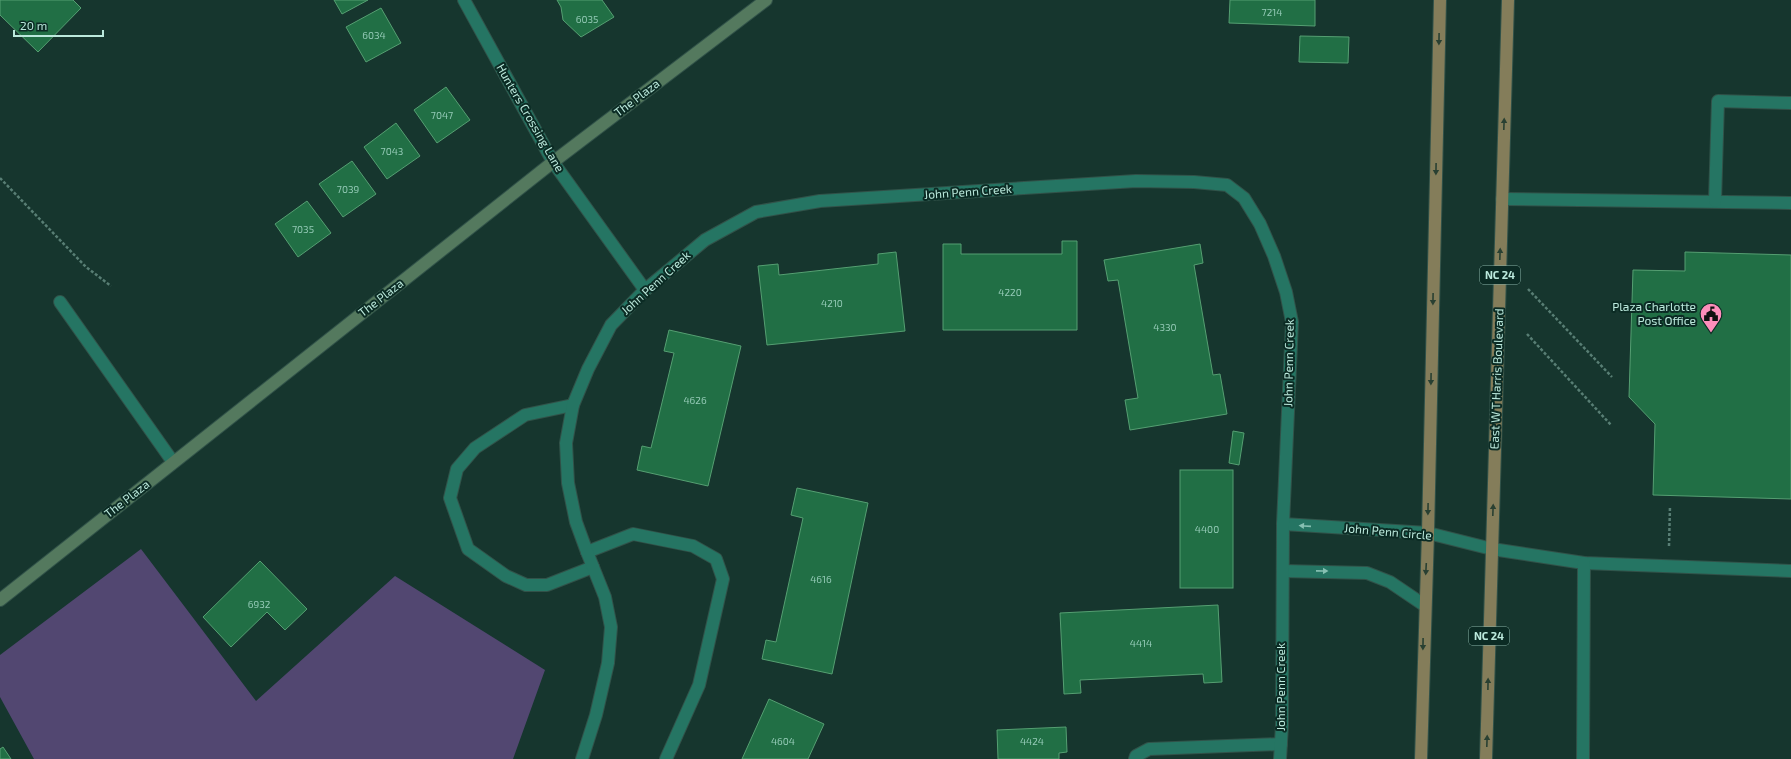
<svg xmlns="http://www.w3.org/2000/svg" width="1791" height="759" font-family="'Exo 2',sans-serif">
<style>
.green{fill:#524771}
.building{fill:#216f45;stroke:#559f72}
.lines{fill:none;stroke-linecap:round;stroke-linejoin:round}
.service-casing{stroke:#315249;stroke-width:14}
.minor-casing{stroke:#315249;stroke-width:14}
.secondary-casing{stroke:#315249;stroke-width:14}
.primary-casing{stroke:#315249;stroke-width:14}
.path{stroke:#587e74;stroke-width:2.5;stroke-dasharray:3 2;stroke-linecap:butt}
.service{stroke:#257563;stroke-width:12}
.minor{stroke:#257563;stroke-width:12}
.secondary{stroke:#54795e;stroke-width:12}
.primary{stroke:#847d5a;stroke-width:12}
.oneway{fill:#294032}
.oneway2{fill:#86c0b2}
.labels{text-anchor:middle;stroke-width:4;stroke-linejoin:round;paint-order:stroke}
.number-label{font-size:10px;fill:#94cab6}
.shield{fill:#0b2b24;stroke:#86b0a5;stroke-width:1}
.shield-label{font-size:11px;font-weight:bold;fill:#bbe9dc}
.street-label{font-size:12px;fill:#bbe9dc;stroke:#0b2b24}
.poi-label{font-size:12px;fill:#bbe9dc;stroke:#0b2b24;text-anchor:end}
</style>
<rect width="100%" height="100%" fill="#16362e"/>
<path class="green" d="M 141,549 L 256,701 L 395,576 L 545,670 L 513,759 L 34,759 L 0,697 L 0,655 Z"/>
<g class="building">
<path d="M 0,0 L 73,0 L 81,8 L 38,52 L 0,15 Z"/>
<path d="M 334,0 L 368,0 L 342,14 Z"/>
<path d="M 557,0 L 602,0 L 614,17 L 581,37 L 563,20 L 561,7 Z"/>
<path d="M 1230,0 L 1315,0 L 1315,26 L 1229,23 Z"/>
<path d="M 381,8 L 401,43 L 366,62 L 346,27 Z"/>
<path d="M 1300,36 L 1349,37 L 1348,63 L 1299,62 Z"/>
<path d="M 446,87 L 470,120 L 437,143 L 414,110 Z"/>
<path d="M 396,123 L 420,156 L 387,179 L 364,147 Z"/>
<path d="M 352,161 L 376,194 L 343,217 L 319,184 Z"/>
<path d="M 307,201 L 331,233 L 298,257 L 275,224 Z"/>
<path d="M 1062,241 L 1077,241 L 1077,330 L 943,330 L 943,244 L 961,244 L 961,254 L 1062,254 Z"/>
<path d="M 1200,244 L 1203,263 L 1194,265 L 1213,375 L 1220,374 L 1227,414 L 1130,430 L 1125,400 L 1138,398 L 1118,280 L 1108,281 L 1104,260 Z"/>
<path d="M 896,252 L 905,331 L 767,345 L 758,266 L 778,264 L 779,275 L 878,264 L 878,254 Z"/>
<path d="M 1685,252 L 1791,255 L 1791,499 L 1653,495 L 1655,424 L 1629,397 L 1633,270 L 1685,271 Z"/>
<path d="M 669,330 L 741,346 L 708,486 L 637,470 L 642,446 L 651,448 L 674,353 L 664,351 Z"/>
<path d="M 1233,431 L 1244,433 L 1239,465 L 1229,463 Z"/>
<rect x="1180" y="470" width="53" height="118"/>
<path d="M 797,488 L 868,503 L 832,674 L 762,659 L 766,640 L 776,642 L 803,518 L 791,515 Z"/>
<path d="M 260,561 L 307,609 L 285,630 L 267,612 L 231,647 L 203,617 Z"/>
<path d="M 1218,605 L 1222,682 L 1204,683 L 1203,674 L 1080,680 L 1081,693 L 1064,694 L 1060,613 Z"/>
<path d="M 769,699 L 824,724 L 808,759 L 742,759 Z"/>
<path d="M 1066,727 L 1067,752 L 1059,753 L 1059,759 L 998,759 L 997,730 Z"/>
<path d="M 3,747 L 11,759 L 0,759 L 0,749 Z"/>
</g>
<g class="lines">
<g class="service-casing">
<g id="service">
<path d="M 1502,199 L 1791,203"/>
<path d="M 1715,201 L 1718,101 L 1791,103"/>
<path d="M 60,302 L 173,462"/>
<path d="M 573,405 L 525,415 L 475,448 L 457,469 L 450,498 L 468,549 L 506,576 L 526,585 L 547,585 L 593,567"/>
<path d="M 1492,549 L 1584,563 L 1791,571"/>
<path d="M 587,552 L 633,534 L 693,546 L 716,559 L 723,579 L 699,685 L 666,759"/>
<path d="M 1135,759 L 1136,756 L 1149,749 L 1281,744"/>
<path d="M 1583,759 L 1584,563"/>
</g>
</g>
<g class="minor-casing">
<g id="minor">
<path d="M 464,0 L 553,162 L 645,290"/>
<path d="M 1283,524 L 1428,533 L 1492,549"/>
<path d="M 1283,571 L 1367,573 L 1390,582 L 1424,605"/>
<path d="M 582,759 L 596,715 L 608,663 L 611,627 L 605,597 L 587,552 L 576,522 L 568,483 L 566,443 L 573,405 L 588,369 L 611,325 L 645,290 L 705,240 L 756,212 L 820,201 L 1136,181 L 1194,182 L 1227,185 L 1244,198 L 1260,224 L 1274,256 L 1286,292 L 1292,322 L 1283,524 L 1282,725 L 1280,759"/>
</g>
</g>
<g class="secondary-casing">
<path id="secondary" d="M 0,600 L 553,162 L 766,0"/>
</g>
<g class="primary-casing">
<g id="primary">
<path d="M 1421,759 L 1428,533 L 1440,0"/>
<path d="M 1486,759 L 1508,0"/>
</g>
</g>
<g class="path">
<path d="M 0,178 L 86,267 L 111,286"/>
<path d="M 1528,289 L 1612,377"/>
<path d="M 1527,334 L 1611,425"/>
<path d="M 1669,546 L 1670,506"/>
</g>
<use href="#service" class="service"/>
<use href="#minor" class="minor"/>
<use href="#secondary" class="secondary"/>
<use href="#primary" class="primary"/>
</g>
<defs><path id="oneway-solid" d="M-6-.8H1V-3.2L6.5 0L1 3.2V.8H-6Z"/></defs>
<g class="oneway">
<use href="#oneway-solid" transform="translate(1439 39) rotate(91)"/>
<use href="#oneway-solid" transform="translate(1504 124) rotate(-88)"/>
<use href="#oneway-solid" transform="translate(1436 169) rotate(91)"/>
<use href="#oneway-solid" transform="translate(1500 254) rotate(-88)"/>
<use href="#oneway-solid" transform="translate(1433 299) rotate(91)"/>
<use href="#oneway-solid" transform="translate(1431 379) rotate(91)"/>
<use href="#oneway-solid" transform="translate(1428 509) rotate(91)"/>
<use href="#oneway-solid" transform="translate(1493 510) rotate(-88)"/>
<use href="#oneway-solid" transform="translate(1426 569) rotate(93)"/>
<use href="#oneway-solid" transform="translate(1423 644) rotate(91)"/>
<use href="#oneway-solid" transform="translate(1488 684) rotate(-89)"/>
<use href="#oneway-solid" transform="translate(1487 741) rotate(-88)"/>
</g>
<g class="oneway2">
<use href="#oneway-solid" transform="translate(1305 526) rotate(-176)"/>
<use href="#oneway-solid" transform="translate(1322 571) rotate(1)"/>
</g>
<defs>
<g id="civic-pin" transform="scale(1.15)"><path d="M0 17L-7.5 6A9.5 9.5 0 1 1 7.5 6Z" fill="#fe8ebb" stroke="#0b2b24"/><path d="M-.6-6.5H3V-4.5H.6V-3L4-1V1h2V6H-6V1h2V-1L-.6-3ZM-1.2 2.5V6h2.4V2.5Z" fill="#111"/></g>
</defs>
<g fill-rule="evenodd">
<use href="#civic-pin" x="1711" y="314"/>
</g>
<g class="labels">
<g class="number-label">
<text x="1272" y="16">7214</text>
<text x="587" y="23">6035</text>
<text x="374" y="39">6034</text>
<text x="442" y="119">7047</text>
<text x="392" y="155">7043</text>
<text x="348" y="193">7039</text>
<text x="303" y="233">7035</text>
<text x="1010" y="296">4220</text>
<text x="832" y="307">4210</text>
<text x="1165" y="331">4330</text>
<text x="695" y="404">4626</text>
<text x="1207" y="533">4400</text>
<text x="821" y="583">4616</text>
<text x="259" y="608">6932</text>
<text x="1141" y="647">4414</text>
<text x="783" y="745">4604</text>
<text x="1032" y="745">4424</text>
</g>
<g class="shield">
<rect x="1480" y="266" width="40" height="18" rx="3"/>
<rect x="1469" y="627" width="40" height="18" rx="3"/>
</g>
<g class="shield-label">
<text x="1500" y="279">NC 24</text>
<text x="1489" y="640">NC 24</text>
</g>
<g class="street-label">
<text transform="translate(637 98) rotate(-37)" y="4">The Plaza</text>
<text transform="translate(530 118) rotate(60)" y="4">Hunters Crossing Lane</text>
<text transform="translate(968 192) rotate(-4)" y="4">John Penn Creek</text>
<text transform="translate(656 283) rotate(-42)" y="4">John Penn Creek</text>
<text transform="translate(381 298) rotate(-38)" y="4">The Plaza</text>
<text transform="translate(1289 363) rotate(-89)" y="4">John Penn Creek</text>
<text transform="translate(1497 379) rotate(-88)" y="4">East W T Harris Boulevard</text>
<text transform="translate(127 499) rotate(-38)" y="4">The Plaza</text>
<text transform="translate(1388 532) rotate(5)" y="4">John Penn Circle</text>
<text transform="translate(1281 687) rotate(-90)" y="4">John Penn Creek</text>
</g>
<g class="poi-label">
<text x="1696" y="311">Plaza Charlotte<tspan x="1696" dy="14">Post Office</tspan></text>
</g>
</g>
<path d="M14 30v6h89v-6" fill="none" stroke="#bbe9dc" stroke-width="2"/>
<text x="20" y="30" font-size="12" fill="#bbe9dc" stroke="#0b2b24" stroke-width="3" paint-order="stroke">20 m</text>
</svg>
